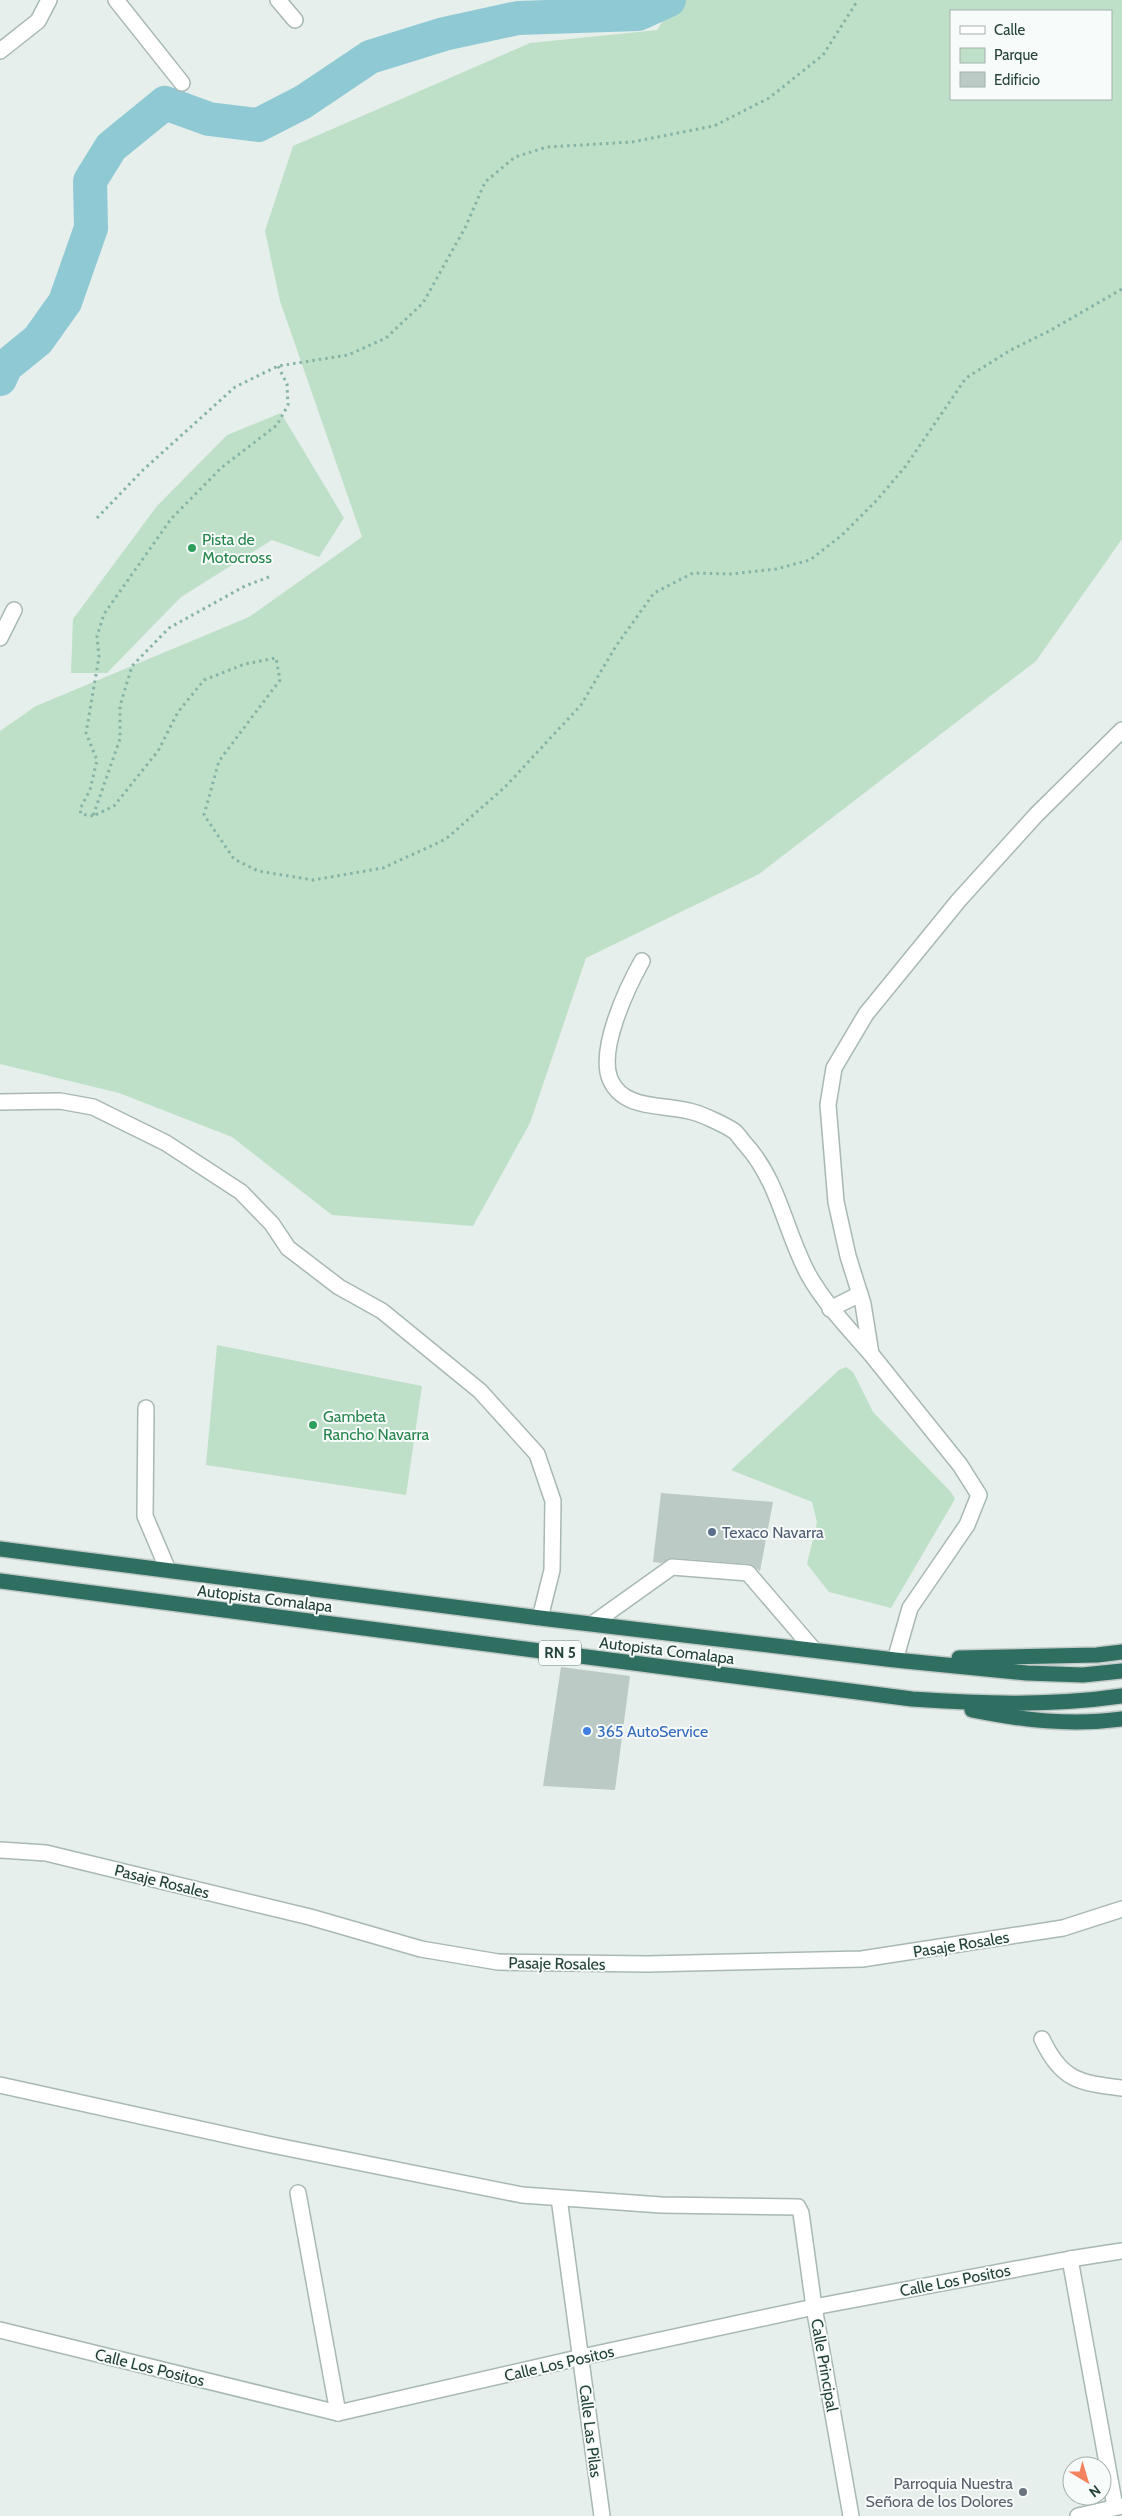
<svg xmlns="http://www.w3.org/2000/svg" width="1122" height="2516" font-family="Cabin,sans-serif">
<style>
.green{fill:#bfe0c8;fill-rule:evenodd}
.lines{fill:none;stroke-linecap:round;stroke-linejoin:round}
.river{stroke:#8ec9d4;stroke-width:34}
.building{fill:#bbcac4}
.minor-casing{stroke:#a8b8b2;stroke-width:18}
.highway-casing{stroke:#c2cac8;stroke-width:18}
.path{stroke:#86b3a5;stroke-width:3;stroke-dasharray:2.5 4;stroke-linecap:butt}
.minor{stroke:#fff;stroke-width:15}
.highway{stroke:#2f6f62;stroke-width:15}
.leisure-dot{fill:#2e9e5b;stroke:#f7fbf9;stroke-width:2}
.service-dot{fill:#5c6f8a;stroke:#f7fbf9;stroke-width:2}
.shop-dot{fill:#3f7fe0;stroke:#f7fbf9;stroke-width:2}
.worship-dot{fill:#6b7280;stroke:#f7fbf9;stroke-width:2}
.labels{text-anchor:middle;stroke-width:4;stroke-linejoin:round;paint-order:stroke}
.shield{fill:#f7fbf9;stroke:#637a73;stroke-width:1}
.shield-label{font-size:15px;font-weight:bold;fill:#24423a}
.leisure-label{font-size:16px;fill:#27864d;stroke:#f7fbf9;text-anchor:start}
.service-label{font-size:16px;fill:#4e5e75;stroke:#f7fbf9;text-anchor:start}
.street-label{font-size:16px;fill:#24423a;stroke:#f7fbf9}
.shop-label{font-size:16px;fill:#366cbe;stroke:#f7fbf9;text-anchor:start}
.worship-label{font-size:16px;fill:#5b616d;stroke:#f7fbf9;text-anchor:end}
</style>
<rect width="100%" height="100%" fill="#e6efeb"/>
<g class="green">
<path d="M 676,0 L 1122,0 L 1122,539 L 1036,661 L 759,874 L 586,958 L 530,1123 L 473,1226 L 332,1215 L 232,1137 L 119,1093 L 0,1064 L 0,731 L 36,706 L 249,617 L 362,537 L 280,301 L 265,231 L 293,146 L 530,43 L 657,30 ZM 1111,11 L 1111,99 L 951,99 L 951,11 Z"/>
<path d="M 281,413 L 344,518 L 319,557 L 272,540 L 181,597 L 107,673 L 71,673 L 73,619 L 157,506 L 227,435 Z"/>
<path d="M 217,1345 L 422,1386 L 406,1495 L 206,1465 Z"/>
<path d="M 846,1367 L 853,1372 L 873,1412 L 951,1492 L 955,1499 L 891,1608 L 829,1592 L 807,1564 L 817,1522 L 812,1502 L 731,1470 L 839,1370 Z"/>
</g>
<g class="lines">
<path class="river" d="M 0,379 L 6,366 L 38,340 L 65,302 L 91,228 L 90,181 L 111,147 L 165,103 L 209,119 L 258,125 L 303,102 L 370,57 L 444,34 L 518,18 L 638,14 L 669,0"/>
</g>
<g class="building">
<path d="M 661,1493 L 773,1502 L 760,1571 L 749,1564 L 673,1558 L 661,1563 L 653,1562 Z"/>
<path d="M 561,1667 L 630,1676 L 615,1790 L 543,1786 Z"/>
</g>
<g class="lines">
<g class="minor-casing">
<g id="minor">
<path d="M 116,0 L 182,83"/>
<path d="M 278,0 L 295,20"/>
<path d="M 0,51 L 38,21 L 49,0"/>
<path d="M 0,638 L 14,610"/>
<path d="M 642,961 C 627,988 598,1049 610,1079 C 623,1110 661,1104 689,1111 C 700,1113 725,1125 734,1131 C 738,1134 742,1141 746,1145 C 779,1182 785,1231 808,1274 C 825,1304 848,1328 871,1354"/>
<path d="M 0,1102 L 60,1101 L 93,1107 L 166,1143 L 241,1192 L 272,1224 L 288,1248 L 339,1287 L 382,1311 L 480,1391 L 537,1454 L 553,1501 L 552,1570 L 540,1618"/>
<path d="M 830,1309 L 860,1294"/>
<path d="M 146,1408 L 145,1516 L 168,1570"/>
<path d="M 592,1624 L 672,1567 L 748,1573 L 814,1650"/>
<path d="M 895,1660 L 910,1608 L 967,1525 L 979,1495 L 960,1465 L 871,1354 L 863,1304 L 848,1256 L 836,1202 L 828,1105 L 834,1068 L 866,1014 L 959,900 L 1036,815 L 1122,730"/>
<path d="M 0,1850 L 46,1853 L 310,1917 L 421,1949 L 498,1962 L 647,1964 L 862,1959 L 1063,1928 L 1122,1909"/>
<path d="M 1042,2039 C 1061,2080 1079,2083 1122,2088"/>
<path d="M 0,2085 L 272,2145 L 522,2195 L 661,2205 L 798,2207 L 801,2213 L 814,2307 L 851,2516"/>
<path d="M 298,2193 L 338,2413"/>
<path d="M 559,2198 L 602,2516"/>
<path d="M 1070,2259 L 1115,2507"/>
<path d="M 0,2330 L 338,2413 L 582,2357 L 814,2307 L 1070,2259 L 1122,2251"/>
<path d="M 1078,2516 L 1122,2506"/>
</g>
</g>
<g class="highway-casing">
<g id="highway">
<path d="M 0,1549 L 540,1618 L 895,1660 L 1027,1673 L 1083,1675 L 1122,1671"/>
<path d="M 0,1581 L 912,1699 C 982,1704 1053,1706 1122,1696"/>
<path d="M 959,1658 L 1097,1655 L 1122,1652"/>
<path d="M 972,1710 C 1022,1720 1071,1726 1122,1719"/>
</g>
</g>
<g class="path">
<path d="M 97,518 L 143,470 L 235,387 L 278,366 L 348,355 L 386,338 L 423,303 L 466,226 L 485,182 L 515,157 L 547,147 L 632,142 L 714,126 L 769,98 L 823,55 L 858,0"/>
<path d="M 269,577 L 245,586 L 169,628 L 132,666 L 120,706 L 120,739 L 93,816 L 114,806 L 158,751 L 178,712 L 204,680 L 245,664 L 276,658 L 280,680 L 219,761 L 204,815 L 234,859 L 258,871 L 313,880 L 383,868 L 446,839 L 505,787 L 581,705 L 616,646 L 654,593 L 693,573 L 732,574 L 776,569 L 810,560 L 842,535 L 877,500 L 905,467 L 966,378 L 1009,351 L 1051,330 L 1122,289"/>
<path d="M 93,816 L 81,814 L 80,809 L 90,790 L 97,760 L 86,733 L 99,657 L 97,636 L 104,614 L 171,519 L 221,468 L 277,425 L 288,405 L 287,384 L 278,366"/>
</g>
<use href="#minor" class="minor"/>
<use href="#highway" class="highway"/>
</g>
<g class="leisure-dot">
<circle cx="192" cy="548" r="5"/>
<circle cx="313" cy="1425" r="5"/>
</g>
<circle class="service-dot" cx="712" cy="1532" r="5"/>
<circle class="shop-dot" cx="587" cy="1731" r="5"/>
<circle class="worship-dot" cx="1023" cy="2492" r="5"/>
<g class="labels">
<rect class="shield" x="539" y="1640.5" width="42" height="25" rx="4"/>
<g class="shield-label">
<text x="560" y="1658">RN 5</text>
</g>
<g class="leisure-label">
<text x="202" y="545">Pista de<tspan x="202" dy="18">Motocross</tspan></text>
<text x="323" y="1422">Gambeta<tspan x="323" dy="18">Rancho Navarra</tspan></text>
</g>
<g class="service-label">
<text x="722" y="1538">Texaco Navarra</text>
</g>
<g class="street-label">
<text transform="translate(265 1598) rotate(7)" y="6">Autopista Comalapa</text>
<text transform="translate(667 1650) rotate(7)" y="6">Autopista Comalapa</text>
<text transform="translate(162 1881) rotate(14)" y="6">Pasaje Rosales</text>
<text transform="translate(961 1944) rotate(-9)" y="6">Pasaje Rosales</text>
<text transform="translate(557 1963) rotate(1)" y="6">Pasaje Rosales</text>
<text transform="translate(955 2280) rotate(-11)" y="6">Calle Los Positos</text>
<text transform="translate(559 2363) rotate(-13)" y="6">Calle Los Positos</text>
<text transform="translate(825 2365) rotate(80)" y="6">Calle Principal</text>
<text transform="translate(150 2367) rotate(14)" y="6">Calle Los Positos</text>
<text transform="translate(591 2431) rotate(83)" y="6">Calle Las Pilas</text>
</g>
<g class="shop-label">
<text x="597" y="1737">365 AutoService</text>
</g>
<g class="worship-label">
<text x="1013" y="2489">Parroquia Nuestra<tspan x="1013" dy="18">Señora de los Dolores</tspan></text>
</g>
</g>
<rect x="950" y="10" width="162" height="90" fill="#f7fbf9" stroke="#a3b1ad"/>
<rect x="960" y="26" width="25" height="8" fill="#ffffff" stroke="#a3b1ad"/>
<text x="994" y="35" font-size="15" fill="#24423a">Calle</text>
<rect x="960" y="48" width="25" height="15" fill="#bfe0c8" stroke="#a3b1ad"/>
<text x="994" y="60" font-size="15" fill="#24423a">Parque</text>
<rect x="960" y="72" width="25" height="15" fill="#bbcac4" stroke="#a3b1ad"/>
<text x="994" y="85" font-size="15" fill="#24423a">Edificio</text>
<g transform="translate(1087 2481) rotate(142)"><circle r="24" fill="#f7fbf9" stroke="#a3b1ad"/>
<path d="M0-4L9 19L0 12L-9 19Z" fill="#f4845f"/>
<text y="-8" font-size="14" font-weight="bold" text-anchor="middle" fill="#24423a">N</text>
</g>
</svg>
